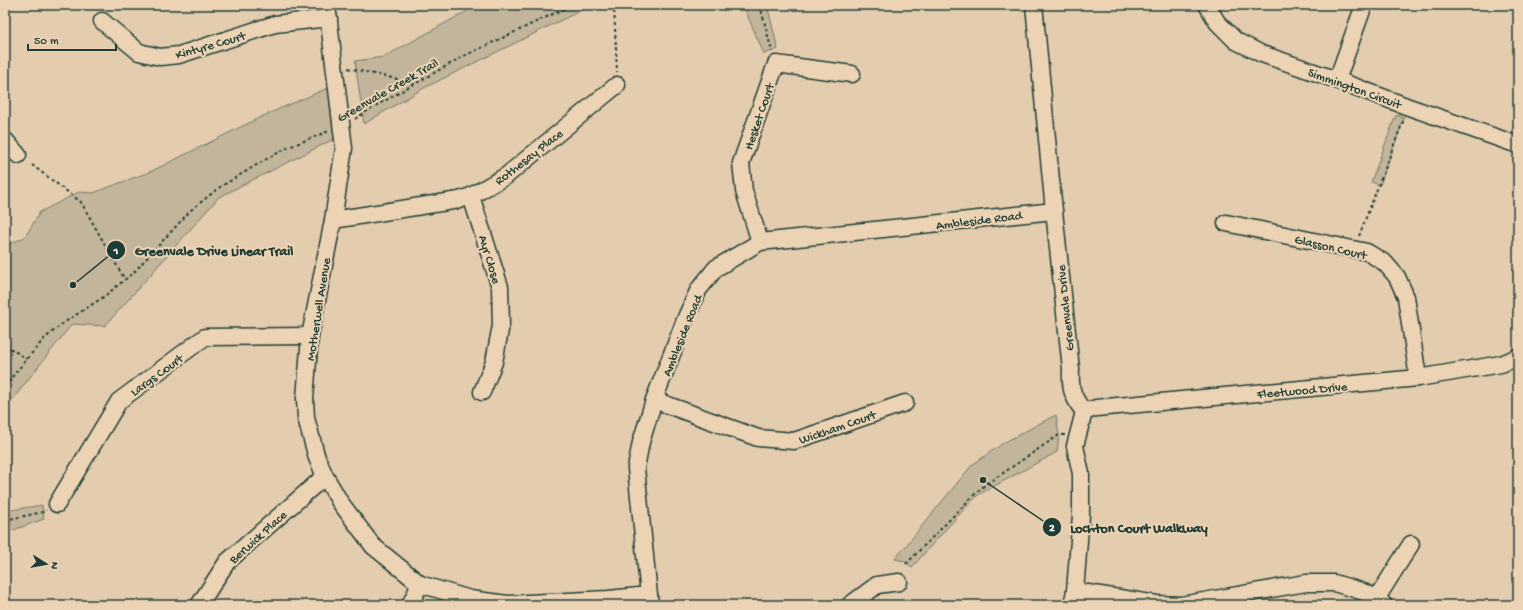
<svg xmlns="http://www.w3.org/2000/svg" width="1523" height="610" font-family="'Gochi Hand',sans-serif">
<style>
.green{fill:#c3b59b;stroke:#717968}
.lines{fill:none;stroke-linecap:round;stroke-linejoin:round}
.minor-casing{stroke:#1f3d34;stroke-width:19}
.path{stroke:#1f3d34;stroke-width:2;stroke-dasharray:3 3;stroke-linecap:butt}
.minor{stroke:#ecd3b4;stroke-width:16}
.labels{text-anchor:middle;stroke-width:4;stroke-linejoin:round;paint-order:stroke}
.street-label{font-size:13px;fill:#1f3d34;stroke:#ecd3b4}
.leader{fill:none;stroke:#1f3d34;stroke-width:1.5}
.callout-dot{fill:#1f3d34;stroke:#ecd3b4;stroke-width:1.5}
.mark-label{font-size:12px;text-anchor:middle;font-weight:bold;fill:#fff}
.callout-label{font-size:14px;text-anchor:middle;font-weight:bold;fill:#1f3d34;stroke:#ecd3b4;stroke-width:4;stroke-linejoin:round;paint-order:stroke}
</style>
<rect width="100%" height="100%" fill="#e4cdaf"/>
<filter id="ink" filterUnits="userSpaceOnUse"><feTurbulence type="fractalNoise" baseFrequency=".025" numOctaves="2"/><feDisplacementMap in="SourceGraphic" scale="8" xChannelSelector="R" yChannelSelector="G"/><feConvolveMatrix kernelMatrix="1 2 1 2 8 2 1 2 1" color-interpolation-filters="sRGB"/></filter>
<g filter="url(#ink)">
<g class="green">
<path d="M 478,5 L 592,5 L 422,89 L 364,124 L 355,61 L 384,57 Z"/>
<path d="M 743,5 L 767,5 L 778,49 L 764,54 Z"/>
<path d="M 328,88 L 334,139 L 219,197 L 105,326 L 72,324 L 5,409 L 5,246 L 25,237 L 40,212 L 79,192 L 93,193 L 152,171 L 263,116 Z"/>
<path d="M 1396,115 L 1404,118 L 1380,185 L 1371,182 Z"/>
<path d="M 1056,415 L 1059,435 L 1057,452 L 978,495 L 955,519 L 912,567 L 904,561 L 895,559 L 972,465 L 1005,442 Z"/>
<path d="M 42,505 L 44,519 L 5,533 L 5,511 Z"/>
</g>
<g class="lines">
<g class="minor-casing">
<g id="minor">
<path d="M 327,5 L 344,148 L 333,220 L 310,336 L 305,398 L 306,418 L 317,458 L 325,476 L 340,502 L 373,546 L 420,584 L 470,599 L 507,604 L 608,599 L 649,595"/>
<path d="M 1034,5 L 1054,211 L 1071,369 C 1070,389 1072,396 1084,412"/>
<path d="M 1207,5 L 1217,22 L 1236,41 L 1262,54 L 1337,80 L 1406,106 L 1518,145"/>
<path d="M 102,21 L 139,52 L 160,57 L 179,55 L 275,24 L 329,18"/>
<path d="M 1337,80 L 1364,5"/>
<path d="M 5,140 L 18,155"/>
<path d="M 471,196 L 500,287 L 501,325 L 494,362 L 482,392"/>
<path d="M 333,220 L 459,200 L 471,196 L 506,176 L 617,85"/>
<path d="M 1226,223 L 1367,252 L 1385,263 L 1397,277 L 1406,297 L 1418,378"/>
<path d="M 760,242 L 744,191 L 741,163 L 776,64 L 852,74"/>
<path d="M 654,400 L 758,438 L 794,441 L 905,403"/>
<path d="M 1084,412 L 1096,408 L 1418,378 L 1501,364 L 1518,357"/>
<path d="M 57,504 L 119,401 L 205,337 L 310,336"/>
<path d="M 1075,591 L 1157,604 L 1181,605 L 1306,583 L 1334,583 L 1361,591 L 1377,598 L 1384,605"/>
<path d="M 1377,598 L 1411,544"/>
<path d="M 199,605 L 227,562 L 325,476"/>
<path d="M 410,605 L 420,584"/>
<path d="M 650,605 L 636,468 L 641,442 L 654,400 L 687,315 L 699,289 L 716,268 L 760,242 L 1054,211"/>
<path d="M 850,605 L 877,585 L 899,582"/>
<path d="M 1072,605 L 1075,591 L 1081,515 L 1081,474 L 1075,446 L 1084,412"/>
</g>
</g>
<g class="path">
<path d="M 614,5 L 617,72"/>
<path d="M 760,5 L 772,52"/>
<path d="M 348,68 L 414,83"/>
<path d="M 355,119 L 372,108 L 464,56 L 572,5"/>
<path d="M 32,165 L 81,202 L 125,280"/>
<path d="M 1359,236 L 1404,119"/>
<path d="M 5,345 L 27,359"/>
<path d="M 5,387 L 15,373 L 44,339 L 62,324 L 105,296 L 134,272 L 191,210 L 220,187 L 270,157 L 289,147 L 329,131"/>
<path d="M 5,520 L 43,512 L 46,510"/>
<path d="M 906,564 L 981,488 L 1059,435 L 1065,435"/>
</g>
<use href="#minor" class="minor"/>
</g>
</g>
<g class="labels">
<g class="street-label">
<text transform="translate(210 44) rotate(-16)" y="5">Kintyre Court</text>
<text transform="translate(1355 87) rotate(20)" y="5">Simmington Circuit</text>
<text transform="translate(387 89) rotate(-30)" y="5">Greenvale Creek Trail</text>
<text transform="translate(758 116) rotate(-71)" y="5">Hesket Court</text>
<text transform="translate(528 156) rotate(-38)" y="5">Rothesay Place</text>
<text transform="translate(979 219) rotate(-7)" y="5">Ambleside Road</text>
<text transform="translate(1331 246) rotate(13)" y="5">Glasson Court</text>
<text transform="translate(491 259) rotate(73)" y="5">Ayr Close</text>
<text transform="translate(1064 308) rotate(-96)" y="5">Greenvale Drive</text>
<text transform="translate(317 309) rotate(-81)" y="5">Motherwell Avenue</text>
<text transform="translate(681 335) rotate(-68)" y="5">Ambleside Road</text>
<text transform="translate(156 374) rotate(-36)" y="5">Largs Court</text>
<text transform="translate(1302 389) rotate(-5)" y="5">Fleetwood Drive</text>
<text transform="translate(837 426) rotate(-19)" y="5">Wickham Court</text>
<text transform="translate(257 536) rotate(-42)" y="5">Berwick Place</text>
</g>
</g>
<path class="leader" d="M73 285L116 250M983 480L1052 527"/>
<g class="callout-dot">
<circle cx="73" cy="285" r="4"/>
<circle cx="983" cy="480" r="4"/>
<circle cx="116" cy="250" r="10"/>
<circle cx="1052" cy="527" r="10"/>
</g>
<g class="mark-label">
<text x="116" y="254">1</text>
<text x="1052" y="531">2</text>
</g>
<g class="callout-label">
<text x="214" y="255">Greenvale Drive Linear Trail</text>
<text x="1139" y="532">Lochton Court Walkway</text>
</g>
<rect width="1523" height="610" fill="none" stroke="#ecd3b4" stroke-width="20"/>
<rect x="10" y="10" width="1503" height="590" fill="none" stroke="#1f3d34" stroke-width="1.5" filter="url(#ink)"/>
<g transform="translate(46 564) rotate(101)" stroke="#ecd3b4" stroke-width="3" paint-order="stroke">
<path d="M0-3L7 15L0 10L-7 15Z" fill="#1f3d34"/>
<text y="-6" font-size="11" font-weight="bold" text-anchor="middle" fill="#1f3d34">N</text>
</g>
<path d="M28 44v6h88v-6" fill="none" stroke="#1f3d34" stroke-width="2"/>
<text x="34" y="44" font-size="12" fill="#1f3d34" stroke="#ecd3b4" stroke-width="3" paint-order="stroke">50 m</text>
</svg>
